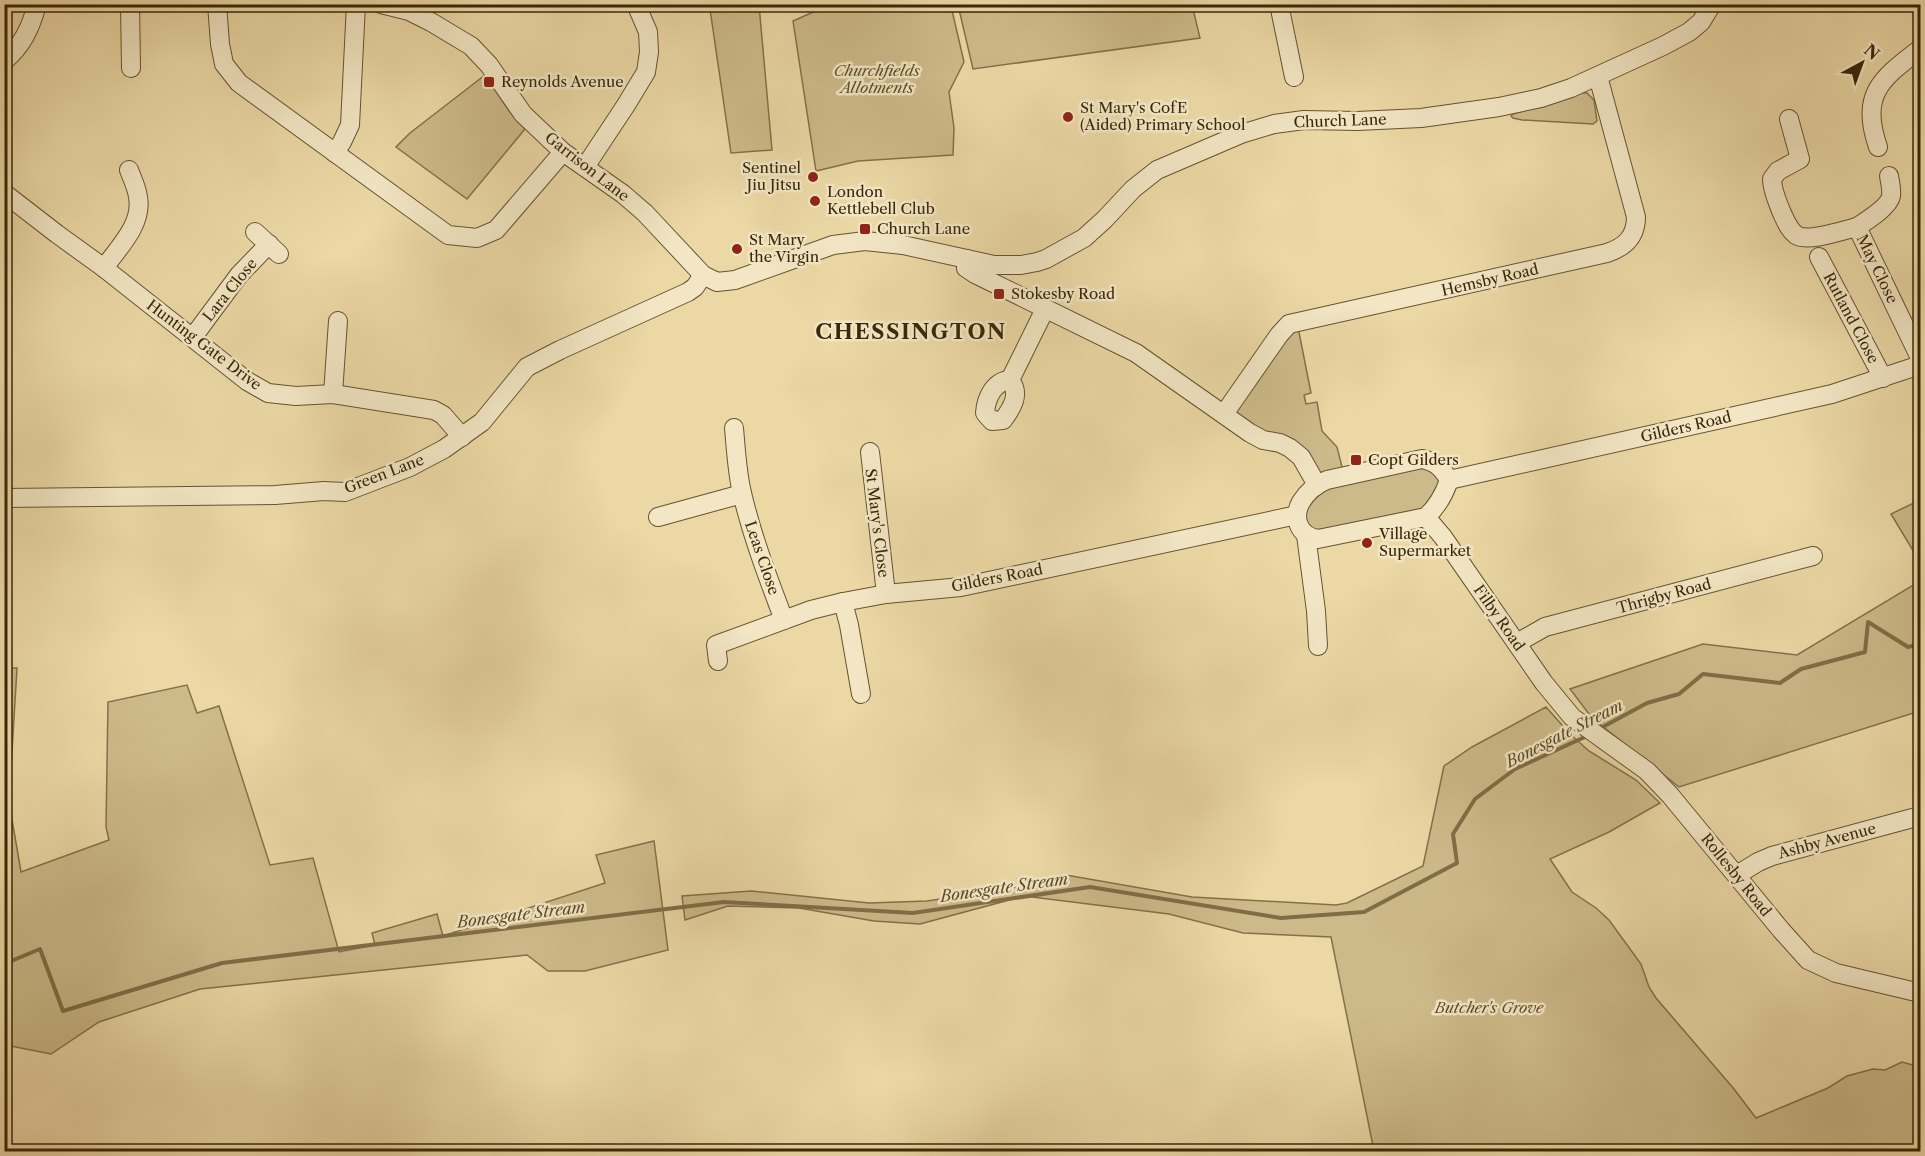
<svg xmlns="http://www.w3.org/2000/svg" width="1925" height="1156" font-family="'Libre Caslon Text',serif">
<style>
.green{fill:#cdba8a;stroke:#84704a;stroke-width:1.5}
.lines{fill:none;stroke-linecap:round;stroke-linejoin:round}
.stream{stroke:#806d47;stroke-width:4}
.minor-casing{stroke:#665330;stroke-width:20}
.minor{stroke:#f2e6c4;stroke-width:18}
.poi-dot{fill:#8f2418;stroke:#f2e6c4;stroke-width:2}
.labels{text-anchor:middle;stroke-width:5;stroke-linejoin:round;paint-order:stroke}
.park-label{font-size:15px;font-style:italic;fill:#5f4c29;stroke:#f2e6c4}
.poi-label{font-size:15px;fill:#3a2709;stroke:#f2e6c4;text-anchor:start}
.street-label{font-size:15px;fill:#3a2709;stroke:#f2e6c4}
.water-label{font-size:16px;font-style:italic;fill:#5d4a28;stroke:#f2e6c4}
.district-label{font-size:21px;font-weight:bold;letter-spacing:1.5px;fill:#3a2709;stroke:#f2e6c4}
</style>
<rect width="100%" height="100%" fill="#ebd8a5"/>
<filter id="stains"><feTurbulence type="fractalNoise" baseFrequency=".00333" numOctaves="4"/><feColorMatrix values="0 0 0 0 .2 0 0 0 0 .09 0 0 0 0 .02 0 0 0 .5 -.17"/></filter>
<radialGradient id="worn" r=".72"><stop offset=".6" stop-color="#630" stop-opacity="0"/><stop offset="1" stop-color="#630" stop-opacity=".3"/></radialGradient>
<g class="green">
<path d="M 948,4 L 951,6 L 964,62 L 949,92 L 954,128 L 953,155 L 858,161 L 816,171 L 793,21 L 829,5 Z"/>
<path d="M 714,5 L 759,5 L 772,150 L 731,153 L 710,9 Z"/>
<path d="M 958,5 L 1192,5 L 1200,38 L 973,69 Z"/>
<path d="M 485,75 L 510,112 L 525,129 L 467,199 L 396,147 L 410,133 Z"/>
<path d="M 1580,93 L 1587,93 L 1594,100 L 1597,121 L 1593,124 L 1522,120 L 1513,118 L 1511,116 L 1513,114 Z"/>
<path d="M 1297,322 L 1311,393 L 1304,395 L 1306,404 L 1317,402 L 1322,431 L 1337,447 L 1344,475 L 1422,459 L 1443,470 L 1436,508 L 1323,537 L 1297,523 L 1317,484 L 1301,457 L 1224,414 Z"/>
<path d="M 1920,500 L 1920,562 L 1891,514 Z"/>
<path d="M 1920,581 L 1920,711 L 1679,787 L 1592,718 L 1570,689 L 1703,644 L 1797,655 Z"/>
<path d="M 5,668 L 17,668 L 9,802 L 21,872 L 109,840 L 106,827 L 108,702 L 187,685 L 197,713 L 219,706 L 270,865 L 313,858 L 339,952 L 375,945 L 372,933 L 437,914 L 443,936 L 605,883 L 596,855 L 654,841 L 668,950 L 585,971 L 548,971 L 527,955 L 200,989 L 99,1022 L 51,1054 L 5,1045 Z"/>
<path d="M 1546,707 L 1570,734 L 1589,751 L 1636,780 L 1660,803 L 1609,832 L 1550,859 L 1572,892 L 1596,908 L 1609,920 L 1641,964 L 1649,987 L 1656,998 L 1734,1089 L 1756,1118 L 1828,1088 L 1847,1076 L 1873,1069 L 1885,1070 L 1902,1062 L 1920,1067 L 1920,1151 L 1374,1151 L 1331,937 L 1243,933 L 1169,914 L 1024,896 L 920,924 L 874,921 L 799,908 L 728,906 L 685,920 L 682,896 L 751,891 L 869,903 L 927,901 L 1014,888 L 1066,875 L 1192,897 L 1336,905 L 1347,903 L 1423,866 L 1444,766 L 1472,747 Z"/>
</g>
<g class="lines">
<g class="stream">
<path d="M 1599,729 L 1647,703 L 1679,694 L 1703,674 L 1780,683 L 1801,669 L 1865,652 L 1868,622 L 1908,647 L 1920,644"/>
<path d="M 4,964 L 40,949 L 63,1011 L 222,963 L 724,902 L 913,913 L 1090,887 L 1281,918 L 1364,912 L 1457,863 L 1453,834 L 1475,799 L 1515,769 L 1587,736"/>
</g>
<g class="minor-casing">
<g id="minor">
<path d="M 130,4 L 131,68"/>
<path d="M 217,4 L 220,44 L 224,64 L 239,83 L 448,235 L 477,238 L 496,230 L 563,152"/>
<path d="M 381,4 L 409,11 L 431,22 L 471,46 L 489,65 L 523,114 L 563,152 L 623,194 L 645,213 L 703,275 L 717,282 L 735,280 L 833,245 L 865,241 L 903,245 L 994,265 L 1021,265 L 1037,262 L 1046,259 L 1084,238 L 1105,219 L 1133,189 L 1157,170 L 1241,134 L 1274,124 L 1304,120 L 1357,121 L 1421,118 L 1499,107 L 1541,98 L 1571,88 L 1663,46 L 1689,32 L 1701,22 L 1712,4"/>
<path d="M 1279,4 L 1294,77"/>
<path d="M 4,61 C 23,45 31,27 37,4"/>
<path d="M 1789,119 L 1800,159 L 1778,171 L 1772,179 C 1772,190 1777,200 1781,211 C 1785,219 1788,229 1796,235 C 1809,243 1843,230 1857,227 L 1920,358"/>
<path d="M 1878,147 C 1860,94 1881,79 1920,49"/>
<path d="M 335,153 L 342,142 L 350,125 L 356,4"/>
<path d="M 585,167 L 626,105 L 646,72 L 649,52 L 648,32 L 636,4"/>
<path d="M 4,193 L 57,234 L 104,268 L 247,381 L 268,393 L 296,396 L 333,394 L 434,410 L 443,415 L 462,437"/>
<path d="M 1857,227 C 1866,221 1889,207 1891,196 C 1892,190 1890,182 1889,176"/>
<path d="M 255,232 L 279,254"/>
<path d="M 1819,257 L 1883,378"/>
<path d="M 967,259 L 966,268 L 975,274 L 1136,353 L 1250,433 L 1263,440 L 1280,443 L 1290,448 L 1301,457 L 1317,485"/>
<path d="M 104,268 C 119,247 143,224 138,197 C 137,188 132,178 129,170"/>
<path d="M 193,337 L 239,275 L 269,244"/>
<path d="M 1010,380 C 1021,394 1012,408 1003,420 L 992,421 L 985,413 C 986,398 994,381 1010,380 Z"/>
<path d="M 1010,380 L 1045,309"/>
<path d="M 333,394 L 338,321"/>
<path d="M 1224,414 L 1279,335 L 1289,324 L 1607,253 C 1625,247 1636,237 1636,217 L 1598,76"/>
<path d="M 734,428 C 736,450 737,472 742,493 C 752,536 768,578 784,620"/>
<path d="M 870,452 L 886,594"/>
<path d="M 1422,459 C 1436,462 1442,468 1449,480 C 1444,495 1438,506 1426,517 L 1318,539 C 1299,536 1292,518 1301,502 C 1307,492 1317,484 1327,480 Z"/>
<path d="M 1449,480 L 1832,394 L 1920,365"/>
<path d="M 4,498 L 275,495 L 324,491 L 345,492 L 410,467 L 444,449 L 482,422 L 527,367 L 560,350 L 688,292 L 695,287 L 703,275"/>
<path d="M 658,517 L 742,494"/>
<path d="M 1426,517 L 1443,537 L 1544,683 L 1572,717 L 1647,771 L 1670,795 L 1781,930 L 1808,960 L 1836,973 L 1920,993"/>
<path d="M 1306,535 L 1316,611 L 1318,646"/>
<path d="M 843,602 L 849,625 L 861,694"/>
<path d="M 1517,643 L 1545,627 L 1813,556"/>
<path d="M 718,661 L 716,645 L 811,610 L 843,602 L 886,594 L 961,587 L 1297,515"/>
<path d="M 1737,875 L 1758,862 L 1772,856 L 1920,816"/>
</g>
</g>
<use href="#minor" class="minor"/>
</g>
<g class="poi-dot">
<rect x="483" y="76" width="12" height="12" rx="3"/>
<circle cx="1068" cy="117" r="6"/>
<circle cx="813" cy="177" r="6"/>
<circle cx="815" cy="201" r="6"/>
<rect x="859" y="223" width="12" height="12" rx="3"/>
<circle cx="737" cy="249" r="6"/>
<rect x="993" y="288" width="12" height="12" rx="3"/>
<rect x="1350" y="454" width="12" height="12" rx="3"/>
<circle cx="1367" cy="543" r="6"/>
</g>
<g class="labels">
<g class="park-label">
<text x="877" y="76">Churchfields<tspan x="877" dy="17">Allotments</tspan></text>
<text x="1489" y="1013">Butcher's Grove</text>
</g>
<g class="poi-label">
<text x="501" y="87">Reynolds Avenue</text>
<text x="1080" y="113">St Mary's CofE<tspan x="1080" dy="17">(Aided) Primary School</tspan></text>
<text x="801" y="173" text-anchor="end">Sentinel<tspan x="801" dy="17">Jiu Jitsu</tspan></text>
<text x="827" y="197">London<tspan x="827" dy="17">Kettlebell Club</tspan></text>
<text x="877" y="234">Church Lane</text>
<text x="749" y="245">St Mary<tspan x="749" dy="17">the Virgin</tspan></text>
<text x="1011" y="299">Stokesby Road</text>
<text x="1368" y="465">Copt Gilders</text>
<text x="1379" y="539">Village<tspan x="1379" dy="17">Supermarket</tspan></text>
</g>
<g class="street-label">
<text transform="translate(1340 121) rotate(-2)" y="5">Church Lane</text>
<text transform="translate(587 167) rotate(38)" y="5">Garrison Lane</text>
<text transform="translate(1877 269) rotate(64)" y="5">May Close</text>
<text transform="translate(1490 280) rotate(-13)" y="5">Hemsby Road</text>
<text transform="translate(230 290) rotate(-51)" y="5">Lara Close</text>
<text transform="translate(1851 318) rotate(62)" y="5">Rutland Close</text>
<text transform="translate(204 345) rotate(37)" y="5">Hunting Gate Drive</text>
<text transform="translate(1686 427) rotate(-13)" y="5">Gilders Road</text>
<text transform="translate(384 474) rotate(-21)" y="5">Green Lane</text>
<text transform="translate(877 523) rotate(83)" y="5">St Mary's Close</text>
<text transform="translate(762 558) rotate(71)" y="5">Leas Close</text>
<text transform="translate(997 578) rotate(-11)" y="5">Gilders Road</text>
<text transform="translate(1664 596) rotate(-15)" y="5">Thrigby Road</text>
<text transform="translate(1499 618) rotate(55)" y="5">Filby Road</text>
<text transform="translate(1827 841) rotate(-15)" y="5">Ashby Avenue</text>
<text transform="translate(1736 875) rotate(51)" y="5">Rollesby Road</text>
</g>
<g class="water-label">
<text transform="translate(1564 733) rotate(-27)" y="6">Bonesgate Stream</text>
<text transform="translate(1004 887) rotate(-8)" y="6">Bonesgate Stream</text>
<text transform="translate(521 914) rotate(-7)" y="6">Bonesgate Stream</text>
</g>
<g class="district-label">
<text x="911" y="339">CHESSINGTON</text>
</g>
</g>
<rect width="1925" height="1156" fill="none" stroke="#ebd8a5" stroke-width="24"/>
<rect x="6" y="6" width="1913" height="1144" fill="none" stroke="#3a2709" stroke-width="3"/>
<rect x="12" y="12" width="1901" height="1132" fill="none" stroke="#3a2709" stroke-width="1.5"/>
<g transform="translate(1862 63) rotate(41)" stroke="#f2e6c4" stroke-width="4.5" paint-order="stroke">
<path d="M0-4.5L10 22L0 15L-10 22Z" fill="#3a2709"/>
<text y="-9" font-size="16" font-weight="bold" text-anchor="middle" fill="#3a2709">N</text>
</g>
<rect width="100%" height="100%" filter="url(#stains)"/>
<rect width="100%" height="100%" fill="url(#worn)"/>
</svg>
